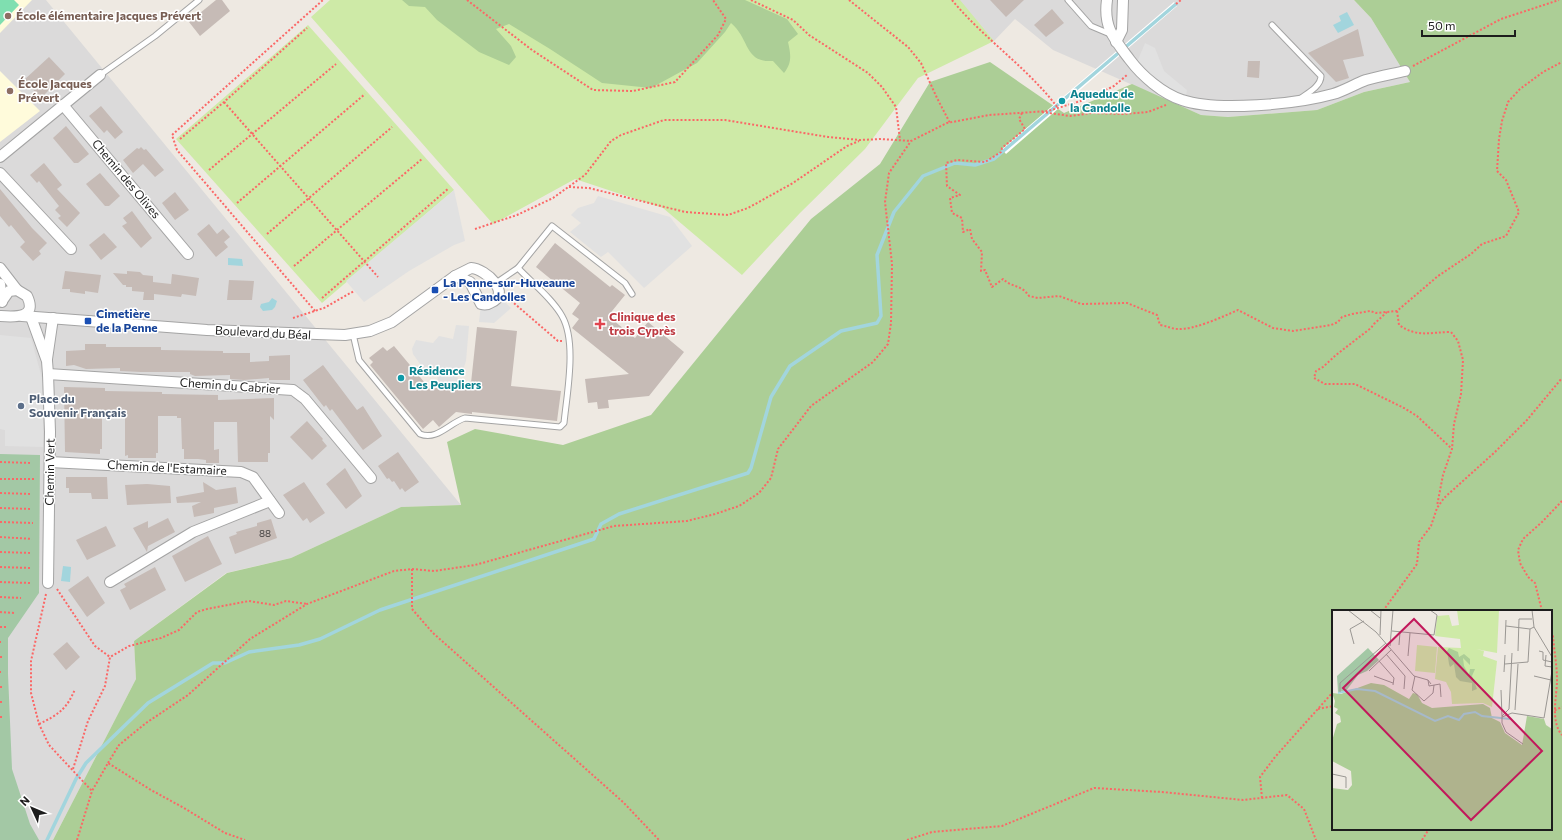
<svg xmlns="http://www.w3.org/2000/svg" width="1562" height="840" font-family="Commissioner,sans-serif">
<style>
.residential{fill:#dbdada}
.education{fill:#fffbdb}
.grass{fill:#ceeaa7}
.forest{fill:#acce96;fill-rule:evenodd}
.cemetery{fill:#a3c8a5}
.pitch{fill:#7fdfb0}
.parking{fill:#e1e1e1}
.water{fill:#a2d5dd}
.pier{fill:#fff}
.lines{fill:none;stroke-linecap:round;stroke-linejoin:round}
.stream{stroke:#a2d5dd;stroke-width:3.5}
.building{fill:#c6bbb6}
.lane-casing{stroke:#a4a4a4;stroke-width:7}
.street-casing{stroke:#a4a4a4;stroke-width:12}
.path{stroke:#fb6766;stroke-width:2;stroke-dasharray:2 2;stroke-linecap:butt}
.lane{stroke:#fff;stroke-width:5}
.street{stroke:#fff;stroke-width:10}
.education-dot{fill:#8d6e63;stroke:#fff;stroke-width:1.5}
.culture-dot{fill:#0f9aa8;stroke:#fff;stroke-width:1.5}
.transit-dot{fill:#1a4fb4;stroke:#fff;stroke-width:1.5}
.health-dot{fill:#e0444e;stroke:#fff;stroke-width:1.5}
.service-dot{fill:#5c6f8a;stroke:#fff;stroke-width:1.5}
.labels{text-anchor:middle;stroke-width:3;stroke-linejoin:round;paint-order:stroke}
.number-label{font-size:10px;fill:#474443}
.education-label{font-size:12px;font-weight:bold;fill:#785e54;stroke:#fff;text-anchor:start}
.culture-label{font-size:12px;font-weight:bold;fill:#0d838f;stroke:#fff;text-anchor:start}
.street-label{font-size:12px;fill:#1d1d1d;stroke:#fff}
.transit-label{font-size:12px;font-weight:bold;fill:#164399;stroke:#fff;text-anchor:start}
.health-label{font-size:12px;font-weight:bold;fill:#be3a42;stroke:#fff;text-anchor:start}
.service-label{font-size:12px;font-weight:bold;fill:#4e5e75;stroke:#fff;text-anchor:start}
.inset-river{fill:none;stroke:#a2d5dd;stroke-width:2}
.inset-road{fill:none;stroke:#9a9793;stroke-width:1}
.view{fill:#c2185b;fill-opacity:0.15;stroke:#c2185b;stroke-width:2}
.inset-edge{fill:none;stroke:#1d1d1d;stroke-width:2}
</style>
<rect width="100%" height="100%" fill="#eee9e2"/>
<g class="residential">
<path d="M 0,0 L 46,0 L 461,505 L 401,507 L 291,558 L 226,573 L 134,641 L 136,679 L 53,840 L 0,840 Z"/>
<path d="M 959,0 L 1354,0 L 1371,18 L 1410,82 L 1364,92 L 1317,110 L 1228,117 L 1201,115 L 1053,50 L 1015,19 L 994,41 Z"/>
</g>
<g class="education">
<path d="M 0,0 L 32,0 L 0,33 Z"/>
<path d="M 0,71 L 40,111 L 0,142 Z"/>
</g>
<g class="grass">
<path d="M 330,0 L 960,0 L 994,41 L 918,78 L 865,149 L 800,213 L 742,275 L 663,208 L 575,179 L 493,224 L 311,17 Z"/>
<path d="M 308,25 L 454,190 L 322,303 L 176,139 Z"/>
</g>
<g class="forest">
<path d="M 402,0 L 745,0 L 787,19 L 798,34 L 788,42 C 791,55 792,63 784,73 L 773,61 C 744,63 750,39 731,23 L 725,32 L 697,63 L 651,88 L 602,83 L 550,49 L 509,24 L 496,29 L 511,46 L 516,57 L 509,65 L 479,52 L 437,20 L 425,7 L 409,6 Z"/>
<path d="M 1354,0 L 1562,0 L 1562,840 L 53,840 L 136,679 L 134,641 L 227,573 L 291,558 L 401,507 L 461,505 L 447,442 L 475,429 L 563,445 L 651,415 L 811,219 L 880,164 L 930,82 L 990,62 L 1064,113 L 1132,84 L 1201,115 L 1228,117 L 1317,110 L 1364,92 L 1410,82 L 1371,18 ZM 1333,611 L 1551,611 L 1551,829 L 1333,829 Z"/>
</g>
<path class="cemetery" d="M 0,454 L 40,455 L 39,593 L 8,638 L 8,674 L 12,769 L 30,824 L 39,840 L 0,840 Z"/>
<path class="pitch" d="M 0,0 L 14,0 L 19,5 L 0,25 Z"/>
<g class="parking">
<path d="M 1145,43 L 1155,48 L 1164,71 L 1187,90 L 1185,101 L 1135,67 Z"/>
<path d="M 454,190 L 465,241 L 454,245 L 409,271 L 364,302 L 346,281 Z"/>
<path d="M 598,196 L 670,217 L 692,246 L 644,288 L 608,252 L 601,257 L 570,232 L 581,223 L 571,215 L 578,208 L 594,203 Z"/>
<path d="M 499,296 L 511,308 L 494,323 L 479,322 L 481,304 Z"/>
<path d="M 456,325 L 469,326 L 466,361 L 464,367 L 457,370 L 458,383 L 439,384 L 436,371 L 425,371 L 413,354 L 412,349 L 416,340 L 433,343 L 439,336 L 453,339 Z"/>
<path d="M 0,335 L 31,338 L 43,382 L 43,447 L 5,446 L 5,430 L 0,429 Z"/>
</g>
<g class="water">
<path d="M 1347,12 L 1354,25 L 1338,33 L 1333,25 L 1341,21 L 1339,16 Z"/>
<path d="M 228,258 L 242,259 L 243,266 L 228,265 Z"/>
<path d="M 272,298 L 277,301 L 275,307 L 272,310 L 263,311 L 260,307 L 261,304 L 269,302 Z"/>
<path d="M 63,566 L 71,567 L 70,582 L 61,581 Z"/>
</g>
<path class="pier" d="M 1174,2 L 1177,6 L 1006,154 L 1002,149 Z"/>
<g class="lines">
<path class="stream" d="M 47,840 L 76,779 L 86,763 L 148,703 L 213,663 L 225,663 L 249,652 L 299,645 L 320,639 L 380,610 L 594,539 L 601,524 L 619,514 L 748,473 L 751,468 L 771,397 L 790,366 L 841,331 L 877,323 L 881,316 L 877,255 L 894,212 L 923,176 L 955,163 L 975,165 L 994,159 L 1176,4"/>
</g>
<g class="building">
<path d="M 216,0 L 222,0 L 230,11 L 200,36 L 189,22 Z"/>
<path d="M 990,0 L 1024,0 L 1006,17 Z"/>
<path d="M 1052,9 L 1064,23 L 1046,37 L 1034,25 Z"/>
<path d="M 1358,29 L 1364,56 L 1343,60 L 1349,78 L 1336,82 L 1308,53 Z"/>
<path d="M 49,57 L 65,74 L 43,96 L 39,96 L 24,80 Z"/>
<path d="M 1248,61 L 1260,61 L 1259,78 L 1247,77 Z"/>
<path d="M 101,106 L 123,132 L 115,139 L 107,130 L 104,133 L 89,116 Z"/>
<path d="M 66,126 L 89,154 L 78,163 L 74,163 L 53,138 Z"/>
<path d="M 141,147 L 144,150 L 146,149 L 164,170 L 155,177 L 143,164 L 133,173 L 123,160 L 137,148 L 139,149 Z"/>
<path d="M 44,163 L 62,185 L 57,189 L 80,213 L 67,227 L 58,218 L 61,216 L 55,210 L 59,206 L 39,181 L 37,183 L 30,175 Z"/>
<path d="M 100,173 L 120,196 L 109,206 L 105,206 L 86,184 Z"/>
<path d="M 0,189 L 32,228 L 47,243 L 39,251 L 41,254 L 33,261 L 20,247 L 25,242 L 11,225 L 9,227 L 0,216 Z"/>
<path d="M 175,192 L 189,210 L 175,220 L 162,203 Z"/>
<path d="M 132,211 L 152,238 L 141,248 L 122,226 L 127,223 L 123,218 Z"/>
<path d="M 209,224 L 217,234 L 223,229 L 230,237 L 224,242 L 228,247 L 216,257 L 197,234 Z"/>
<path d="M 104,233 L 117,247 L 101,260 L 89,245 Z"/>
<path d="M 555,243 L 610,287 L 612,285 L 625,295 L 608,316 L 635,338 L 648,322 L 684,352 L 649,396 L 608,400 L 609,408 L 598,409 L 597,402 L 588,403 L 585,379 L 629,374 L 572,328 L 579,319 L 572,314 L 580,303 L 536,267 Z"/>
<path d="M 65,271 L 101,275 L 98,293 L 85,291 L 85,294 L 70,292 L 70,289 L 62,289 Z"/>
<path d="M 127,271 L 140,272 L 143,275 L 153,276 L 153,282 L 171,284 L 172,274 L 199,278 L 196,296 L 182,294 L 181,297 L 154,294 L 154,300 L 143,300 L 144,292 L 132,291 L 132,287 L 126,287 L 126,285 L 123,285 L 113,273 L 127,274 Z"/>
<path d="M 229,280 L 254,281 L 252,300 L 227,300 Z"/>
<path d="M 477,327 L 517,331 L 511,386 L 561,391 L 557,421 L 472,412 L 472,414 L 456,412 L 439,427 L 433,420 L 423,429 L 370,365 L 373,362 L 369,358 L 383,347 L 387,351 L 394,346 L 430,389 L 471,383 Z"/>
<path d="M 85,344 L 106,344 L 106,347 L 161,347 L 161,350 L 223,351 L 223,353 L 250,353 L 250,362 L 269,361 L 269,356 L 290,355 L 290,380 L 269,380 L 269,378 L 244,380 L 230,379 L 230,375 L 195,376 L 190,374 L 190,372 L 141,372 L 120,371 L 120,368 L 86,369 L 74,365 L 66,366 L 66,351 L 85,350 Z"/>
<path d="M 323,365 L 357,410 L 363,406 L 382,436 L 363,450 L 332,409 L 330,411 L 326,405 L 324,407 L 303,380 Z"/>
<path d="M 64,387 L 105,388 L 105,391 L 162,392 L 162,394 L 218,395 L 218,400 L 274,398 L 274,420 L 270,416 L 270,453 L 268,453 L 268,462 L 238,462 L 237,422 L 214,422 L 214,450 L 219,449 L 219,463 L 206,463 L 206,460 L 198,459 L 184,459 L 184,449 L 182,449 L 181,418 L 177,418 L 177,416 L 158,416 L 158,453 L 156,453 L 156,458 L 128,458 L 128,455 L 125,456 L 125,416 L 121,416 L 121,412 L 102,413 L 102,449 L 100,449 L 100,454 L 65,452 Z"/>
<path d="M 307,421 L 323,439 L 322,440 L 327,446 L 312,460 L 290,437 Z"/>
<path d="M 398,452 L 419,482 L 405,492 L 402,488 L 400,490 L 394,481 L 392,482 L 389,478 L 387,479 L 378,466 Z"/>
<path d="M 345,468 L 362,496 L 346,509 L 326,484 Z"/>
<path d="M 66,477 L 107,477 L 108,499 L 92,499 L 91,493 L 69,493 L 69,488 L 66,488 Z"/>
<path d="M 203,482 L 216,490 L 236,487 L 238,503 L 214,508 L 214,513 L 194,517 L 192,506 L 201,502 L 177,503 L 176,497 L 204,492 Z"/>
<path d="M 304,482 L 325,513 L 310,523 L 307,518 L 303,521 L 283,495 Z"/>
<path d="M 147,484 L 170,486 L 171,503 L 127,505 L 125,485 Z"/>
<path d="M 168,518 L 175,532 L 148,546 L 147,552 L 133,528 L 148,521 L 148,528 Z"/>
<path d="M 271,519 L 277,538 L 235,554 L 229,537 L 237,534 L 236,532 L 257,526 L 257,523 Z"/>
<path d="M 106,526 L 116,546 L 87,560 L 76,540 Z"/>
<path d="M 208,536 L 222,564 L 185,582 L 172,556 Z"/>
<path d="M 155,567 L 166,590 L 130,610 L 120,590 L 126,587 L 124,584 Z"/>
<path d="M 88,576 L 105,603 L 87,617 L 68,590 Z"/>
<path d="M 67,642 L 80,657 L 66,670 L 53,654 Z"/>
</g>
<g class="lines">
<g class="lane-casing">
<g id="lane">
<path d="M 1068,0 L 1091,26 L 1110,34"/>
<path d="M 1272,25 L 1321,76 C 1321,86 1308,93 1301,98"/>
<path d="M 100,75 L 155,36 L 199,0"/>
<path d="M 496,283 L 518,268 L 552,226 L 625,283 L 632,294"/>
<path d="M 353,334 L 359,360 L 420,434 C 437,441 449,423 465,418 L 560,427 L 564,423 C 567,393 577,342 562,316 C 552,298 532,283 518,268"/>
</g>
</g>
<g class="street-casing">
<g id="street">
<path d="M 1107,0 C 1103,28 1115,40 1130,60 C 1142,76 1163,94 1182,100 C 1217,112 1297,104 1333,94 C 1344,91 1355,84 1366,80 C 1379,76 1392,74 1405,71"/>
<path d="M 1116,42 L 1122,30 L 1123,0"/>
<path d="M 63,105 L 188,254"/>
<path d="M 0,157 L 100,75"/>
<path d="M 0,173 L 71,249"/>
<path d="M 0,268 L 17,290"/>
<path d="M 471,268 C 486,269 513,294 490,303 C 487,305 485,305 481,304 L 470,282 L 455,276 Z"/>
<path d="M 0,284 L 2,302"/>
<path d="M 0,316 C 14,317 38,319 27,296 L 17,290 L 9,291 L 2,301"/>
<path d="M 22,316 L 207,330 L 345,335 L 370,331 L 392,322 L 455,276"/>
<path d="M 31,317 L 47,361 L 48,374 L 50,432 L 48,583"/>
<path d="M 47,359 L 53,318"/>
<path d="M 48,374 L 293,390 L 305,399 L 371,478"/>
<path d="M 50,462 L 241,472 L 253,477 L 279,513"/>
<path d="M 110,582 L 193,532 L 270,501"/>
</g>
</g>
<g class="path">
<path d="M 467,0 L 532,50 L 593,90 L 633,91 L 675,82 L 718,35 L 726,19 L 713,0"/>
<path d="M 751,0 L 793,20 L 809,35 L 868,73 L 882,87 L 896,107 L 900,140"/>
<path d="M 849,0 L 908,47 L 921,63 L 937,98 L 950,123"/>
<path d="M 952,0 C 984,39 1027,67 1058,108"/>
<path d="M 1176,4 L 1181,0"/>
<path d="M 1413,66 L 1501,19 L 1559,0"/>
<path d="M 224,102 L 378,277"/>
<path d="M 1042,112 L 1070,116 L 1092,113 L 1124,114 L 1148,112 L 1166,105"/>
<path d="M 1022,113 L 1019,119 L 1025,129 L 1002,148 L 1001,152 L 985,162 L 957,160 L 946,163 L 947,186 L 960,195 L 950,198 L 952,213 L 962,218 L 963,232 L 970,229 L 972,239 L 982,252 L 981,271 L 985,270 L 992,287 L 1003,279 C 1012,288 1021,284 1029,296 L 1038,298 L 1059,296 L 1081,304 L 1127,303 L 1157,315 L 1160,325 C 1167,326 1172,329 1178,329 C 1194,330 1222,317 1238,310 L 1273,328 L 1293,331 L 1331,325 L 1338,322 L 1342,317 L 1352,314 L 1370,311 L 1376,313 L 1397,311 L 1438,276 L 1471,254 L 1482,244 L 1506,236 L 1519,212 L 1506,180 L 1497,171 L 1499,139 L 1502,121 L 1508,102 L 1520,89 L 1543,72 L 1562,62"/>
<path d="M 180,139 L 224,102 L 307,28"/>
<path d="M 209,170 L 336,64"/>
<path d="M 569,187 L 589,188 L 685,212 L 728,215 L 748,208 L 793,183 L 847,146 L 859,141"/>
<path d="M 237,203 L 365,94"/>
<path d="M 475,229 L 517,215 L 553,198 L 585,175 L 611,141 L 621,135 L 664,120 L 725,120 L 828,137 L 860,140 L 881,139 L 911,141"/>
<path d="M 267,234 L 392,127"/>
<path d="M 294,266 L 422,159"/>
<path d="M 322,298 L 449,188"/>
<path d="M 508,298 L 558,341 L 562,341"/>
<path d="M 315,311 L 177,150 L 172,135 L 323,0"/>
<path d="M 1397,311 L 1399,325 C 1418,338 1430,332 1451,332 L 1458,341 L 1463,360 L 1461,394 L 1454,424 L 1452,449 L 1443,475 L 1437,506"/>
<path d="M 1387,312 L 1374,324 L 1371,328 L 1336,355 L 1323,367 L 1316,371 L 1314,378 L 1325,384 L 1355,384 L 1404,408 L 1417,416 L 1452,449"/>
<path d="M 293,318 L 324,308 L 354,291"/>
<path d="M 0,462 L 32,463"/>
<path d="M 0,479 L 34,479"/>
<path d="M 0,493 L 32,494"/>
<path d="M 0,508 L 32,509"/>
<path d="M 0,522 L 33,523"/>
<path d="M 0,537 L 32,539"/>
<path d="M 0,552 L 32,553"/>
<path d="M 0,567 L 31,568"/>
<path d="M 412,569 L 412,609 L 433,633 L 623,802 L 659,840"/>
<path d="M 0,582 L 30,583"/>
<path d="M 57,589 L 95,646 L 110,657"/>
<path d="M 46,594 L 31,661 L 31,693 L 39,724 L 49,745 L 92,791"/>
<path d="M 0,597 L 21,598"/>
<path d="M 1383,611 L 1417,564 L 1419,542 L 1431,526 L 1437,508 L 1444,498 L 1494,453 L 1527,420 L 1562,378"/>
<path d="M 1542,611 L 1535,583 L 1528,577 L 1520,563 L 1518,550 L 1523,539 L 1542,522 L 1562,501"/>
<path d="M 0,612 L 14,613"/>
<path d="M 0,627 L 7,627"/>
<path d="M 1551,632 L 1553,636 C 1554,650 1557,665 1557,680 C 1557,696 1550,721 1562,735"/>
<path d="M 0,642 L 1,642"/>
<path d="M 0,657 L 3,657"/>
<path d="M 0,672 L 1,672"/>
<path d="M 0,687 L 3,687"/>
<path d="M 0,702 L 2,702"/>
<path d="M 1318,709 L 1333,706"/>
<path d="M 1551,712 L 1562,707"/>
<path d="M 0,717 L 3,717"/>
<path d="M 39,724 C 58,715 67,709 75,689"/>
<path d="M 108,763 L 119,745 L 146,723 L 188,695 L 250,639 L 307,604 L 394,571 L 412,569 L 434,571 L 475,565 L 614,526 L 687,521 L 715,514 L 739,506 L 759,493 L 771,478 L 778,449 L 811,406 L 873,362 L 888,344 L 891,323 L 892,264 L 885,202 L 889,173 L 911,141 L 947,123 L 989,115 L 1048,111 L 1087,99 L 1114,86 L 1127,75"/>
<path d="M 73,769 L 88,721 L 105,686 L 110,657 L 129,646 L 161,638 L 179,630 L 197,612 L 207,609 L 249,601 L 274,605 L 286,601 L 307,604"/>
<path d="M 1262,798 L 1260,777 L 1275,757 L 1333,692"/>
<path d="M 77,840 L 92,791 L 108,763 L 151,790 L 184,808 L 225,833 L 245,840"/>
<path d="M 907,840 L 932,832 L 1002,826 L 1094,788 L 1162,792 L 1243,800 L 1287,795 L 1304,809 L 1316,840"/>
<path d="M 1422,840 L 1429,829"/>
</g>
<use href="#lane" class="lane"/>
<use href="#street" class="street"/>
</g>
<g class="education-dot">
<circle cx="8" cy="16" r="4"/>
<circle cx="10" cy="91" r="4"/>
</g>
<g class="culture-dot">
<circle cx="1062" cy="101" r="4"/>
<circle cx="401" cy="378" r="4"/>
</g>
<g class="transit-dot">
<rect x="431" y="286" width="8" height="8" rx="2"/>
<rect x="84" y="317" width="8" height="8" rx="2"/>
</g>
<path class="health-dot" d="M598 318h4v4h4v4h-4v4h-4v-4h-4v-4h4z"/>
<circle class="service-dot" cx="21" cy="406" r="4"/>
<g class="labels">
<g class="number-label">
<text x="265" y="537">88</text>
</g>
<g class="education-label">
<text x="16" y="20">École élémentaire Jacques Prévert</text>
<text x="18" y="88">École Jacques<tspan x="18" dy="14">Prévert</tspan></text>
</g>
<g class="culture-label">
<text x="1070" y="98">Aqueduc de<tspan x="1070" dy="14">la Candolle</tspan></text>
<text x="409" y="375">Résidence<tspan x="409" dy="14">Les Peupliers</tspan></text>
</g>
<g class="street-label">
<text transform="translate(126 179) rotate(50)" y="4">Chemin des Olives</text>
<text transform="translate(263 333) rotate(3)" y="4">Boulevard du Béal</text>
<text transform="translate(230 386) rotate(4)" y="4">Chemin du Cabrier</text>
<text transform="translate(167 468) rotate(3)" y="4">Chemin de l'Estamaire</text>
<text transform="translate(50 472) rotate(-89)" y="4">Chemin Vert</text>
</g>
<g class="transit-label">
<text x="443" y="287">La Penne-sur-Huveaune<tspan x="443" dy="14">- Les Candolles</tspan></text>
<text x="96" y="318">Cimetière<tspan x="96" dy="14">de la Penne</tspan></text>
</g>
<g class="health-label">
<text x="609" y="321">Clinique des<tspan x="609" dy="14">trois Cyprès</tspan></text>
</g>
<g class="service-label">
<text x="29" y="403">Place du<tspan x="29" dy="14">Souvenir Français</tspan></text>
</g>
</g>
<g transform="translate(1332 610)">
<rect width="220" height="220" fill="#eee9e2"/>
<path d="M 125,0 L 167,0 L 165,43 L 144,39 L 152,41 L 151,46 L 165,51 L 160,97 L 151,93 L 120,94 L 119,82 L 114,72 L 103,69 L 106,37 L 129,38 L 128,29 L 103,26 L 105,6 L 117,5 L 120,16 L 127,15 ZM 85,35 L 105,37 L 103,63 L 83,61 Z" fill="#ceeaa7"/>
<path d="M 117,38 L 126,42 L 127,47 L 132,44 L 138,49 L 138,55 L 131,48 L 132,56 L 137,65 L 138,59 L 143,59 L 140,66 L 145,79 L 140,81 L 140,73 L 128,71 L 124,67 L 122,54 L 118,57 L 117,54 L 115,41 ZM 39,73 L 52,75 L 77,89 L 81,83 L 85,84 L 90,93 L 100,98 L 151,94 L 158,98 L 160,108 L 168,112 L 173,123 L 190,135 L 195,106 L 212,109 L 214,115 L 220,119 L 220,220 L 0,220 L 0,178 L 16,180 L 20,175 L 19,161 L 0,151 L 0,131 L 5,114 L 9,112 L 8,106 L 3,103 L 6,99 L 2,97 L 3,91 L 0,83 L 9,84 Z" fill="#acce96"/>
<path d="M 36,38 L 47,50 L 35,61 L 26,65 L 14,81 L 6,82 L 5,66 Z" fill="#a3c8a5"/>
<path class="inset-river" d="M 6,83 L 25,79 L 43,81 L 103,111 L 116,106 L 127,110 L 132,104 L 143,102 L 150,106 L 178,109"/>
<path class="inset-road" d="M 16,0 L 44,22 L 82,66 L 96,70M 38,0 L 48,8M 200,0 L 202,17 L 220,47M 187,9 L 200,9M 174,16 L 198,19 L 202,17M 60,21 L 102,25 L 105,5 L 98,0M 48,25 L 49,0M 22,34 L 18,19 L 32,11M 173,34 L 174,10M 67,35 L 68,22M 58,36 L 61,0M 186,41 L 187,9M 207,41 L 211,42 L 211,50 L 220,52M 180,43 L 177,99 L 170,106 L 170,113 L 174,122 L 191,134M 54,44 L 73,66 L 72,79M 214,45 L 213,56 L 220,57M 76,46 L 78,23M 47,51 L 62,68 L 61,75M 173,54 L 196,52 L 198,19M 37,61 L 59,40M 172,62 L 173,45M 42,66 L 61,73M 83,66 L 80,80 L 92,91 L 101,83 L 102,75M 202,66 L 219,70M 99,74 L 96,70 L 97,76 L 108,74 L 109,87M 169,80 L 170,106M 8,82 L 8,73 L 54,33M 183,100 L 186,54M 170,107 L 180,103 L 212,108 L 220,61M 0,164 L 14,167 L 14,178"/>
<path class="view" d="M 82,9 L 210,141 L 139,210 L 11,78 Z"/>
<rect width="220" height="220" class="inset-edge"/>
</g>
<g transform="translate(32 808) rotate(314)" stroke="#ffffff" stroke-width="3" paint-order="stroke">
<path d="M0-3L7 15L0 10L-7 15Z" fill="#1d1d1d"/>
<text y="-6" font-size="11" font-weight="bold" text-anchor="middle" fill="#1d1d1d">N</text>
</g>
<path d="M1422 30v6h93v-6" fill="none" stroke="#1d1d1d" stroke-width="2"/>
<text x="1428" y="30" font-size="12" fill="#1d1d1d" stroke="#ffffff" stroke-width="3" paint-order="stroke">50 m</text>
</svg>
